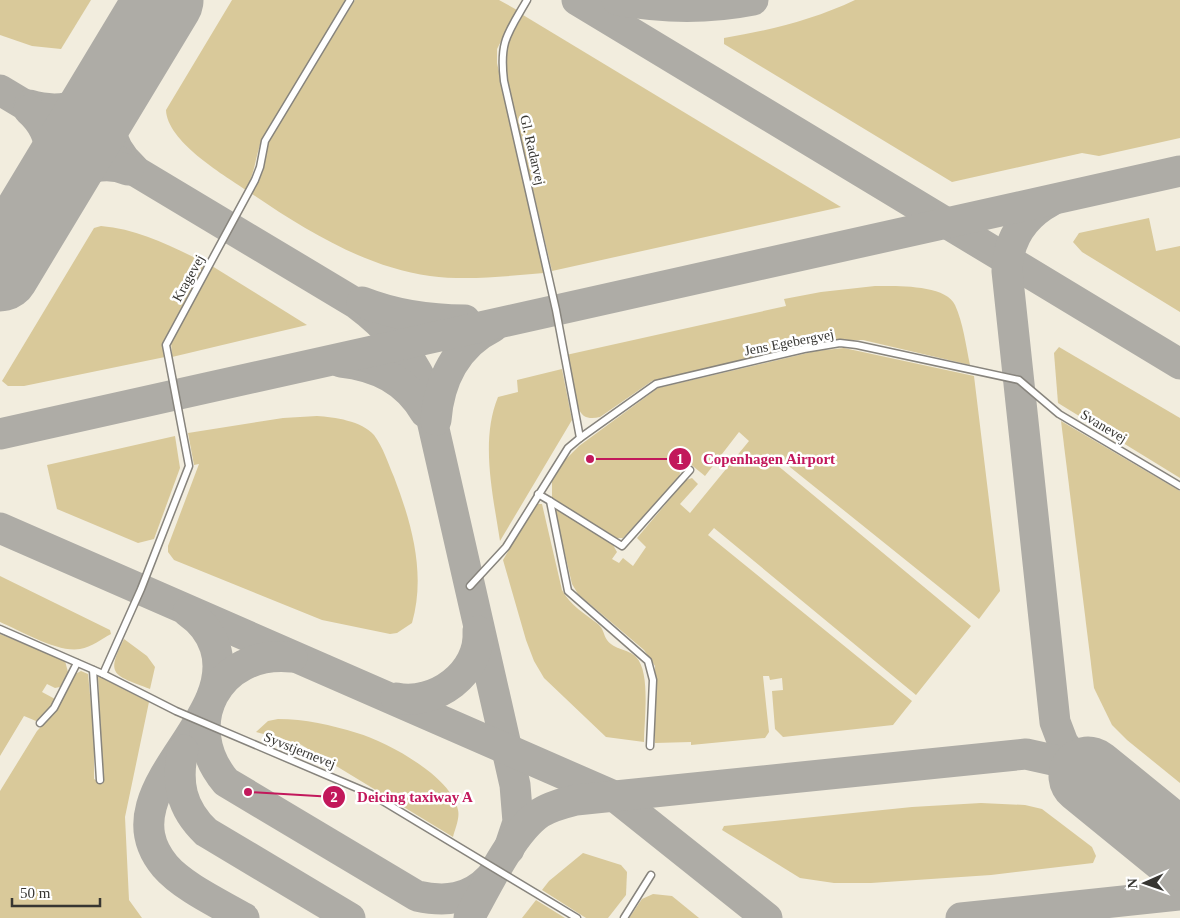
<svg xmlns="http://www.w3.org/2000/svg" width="1180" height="918" font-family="Georgia,serif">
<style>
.built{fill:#f2edde}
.green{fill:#d9c99a}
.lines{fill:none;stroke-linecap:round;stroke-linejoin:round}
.taxiway{stroke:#aeaca6;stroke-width:31}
.runway{stroke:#aeaca6;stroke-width:79}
.service-casing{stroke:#87847d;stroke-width:9}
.service{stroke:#fff;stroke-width:6}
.labels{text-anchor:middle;stroke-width:5;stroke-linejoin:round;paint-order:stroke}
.street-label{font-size:14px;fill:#373632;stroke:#fff}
.leader{fill:none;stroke:#c2185b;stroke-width:2}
.callout-dot{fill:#c2185b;stroke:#fff;stroke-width:2}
.mark-label{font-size:15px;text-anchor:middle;font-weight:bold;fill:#fff}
.callout-label{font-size:15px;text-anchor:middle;font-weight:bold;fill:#c2185b;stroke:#fff;stroke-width:5;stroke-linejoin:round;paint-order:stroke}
</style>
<rect width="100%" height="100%" fill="#fdfaf1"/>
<rect class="built" x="0" y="0" width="1180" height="918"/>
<g class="green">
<path d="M 0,0 L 91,0 L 61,49 L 32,46 L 0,35 Z"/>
<path d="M 232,0 L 346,0 L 263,137 C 255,156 256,170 246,190 C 222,174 167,141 166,110 Z"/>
<path d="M 355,0 L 499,0 L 517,10 L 497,49 L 497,63 L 544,273 C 507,276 468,281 430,276 C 365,267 305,230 252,194 L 263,171 L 268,142 Z"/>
<path d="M 855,0 L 1180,0 L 1180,138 L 1099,156 L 1082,153 L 952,182 L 724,44 L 724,38 C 770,30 813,20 855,0 Z"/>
<path d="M 523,15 L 841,207 L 552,271 L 506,76 L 506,46 Z"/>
<path d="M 1149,218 L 1156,251 L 1180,246 L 1180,312 L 1082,252 L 1073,242 L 1079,233 Z"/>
<path d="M 101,226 C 139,229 172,247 206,263 L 166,338 L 163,345 L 165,357 L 24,386 L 8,386 L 2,381 L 94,228 Z"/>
<path d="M 212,266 L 307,325 L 172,357 L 171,341 Z"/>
<path d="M 875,286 C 894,286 946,284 955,305 C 963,322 966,346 970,365 L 863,340 L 830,340 L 652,381 L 600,417 C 595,418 589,419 584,416 C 574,409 569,369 566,355 L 786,306 L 784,299 L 821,292 Z"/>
<path d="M 1059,347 L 1180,418 L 1180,478 L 1058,403 L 1054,353 Z"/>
<path d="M 844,348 L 974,376 L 1000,591 L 979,619 L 775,455 L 771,460 L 971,626 L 916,695 L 714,528 L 708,535 L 912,701 L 893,725 L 783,737 L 775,729 L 772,691 L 783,690 L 782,678 L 770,680 L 769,676 L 763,676 L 769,732 L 765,738 L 691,745 L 691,742 L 655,743 L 655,666 L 644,650 L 578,594 L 572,584 L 554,507 L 613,545 L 617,552 L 612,559 L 619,563 L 623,558 L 633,566 L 646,547 L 637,538 L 686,480 L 692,478 L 698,484 L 680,504 L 690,513 L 749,441 L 739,432 L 705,476 L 678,454 L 672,461 L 680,473 L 679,478 L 623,538 L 617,538 L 552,499 L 552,481 L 565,460 L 579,446 L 658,388 L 816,351 Z"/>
<path d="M 562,369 L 572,420 L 500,541 C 493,495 480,441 498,397 L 518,392 L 517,380 Z"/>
<path d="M 317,416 C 334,417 362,421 374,435 C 383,447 388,463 394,477 C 412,524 426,574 412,623 L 397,633 L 390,634 L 322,620 L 174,560 L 168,552 L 168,546 L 199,464 L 194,465 L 188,433 L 283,418 Z"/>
<path d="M 1061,421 L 1180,491 L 1180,783 L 1127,740 L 1112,725 L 1094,688 Z"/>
<path d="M 175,436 L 180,468 L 154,539 L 138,543 L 57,509 L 47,465 Z"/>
<path d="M 536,504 L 542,504 L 562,590 C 570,605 585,614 598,624 C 604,629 603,634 607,640 C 614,650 629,649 636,657 C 651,672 644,721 644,742 L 606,737 L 544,678 L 534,661 L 526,640 L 503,560 Z"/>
<path d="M 0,576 L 110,630 L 111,634 C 101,639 92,647 80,649 C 58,653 21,631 0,622 Z"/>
<path d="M 0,634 L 65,661 L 68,672 L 60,687 L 55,688 L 47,684 L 42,692 L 55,699 L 47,712 L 36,721 L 24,716 L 0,756 Z"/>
<path d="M 124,639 L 147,656 L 155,667 L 150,689 C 116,675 104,677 124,639 Z"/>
<path d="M 81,671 L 88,674 L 94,736 L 94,779 L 103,784 L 98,676 L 149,702 L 125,817 L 129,900 L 142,918 L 0,918 L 0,791 L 37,731 L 53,714 L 75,674 Z"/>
<path d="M 278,719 C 305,719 331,725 357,733 C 388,742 452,777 458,810 C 460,818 455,829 453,837 L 300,744 L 256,732 L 268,721 Z"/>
<path d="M 981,803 L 1025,805 L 1042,809 L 1092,847 L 1096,856 L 1093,863 L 991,875 L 871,883 L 834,883 L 800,878 L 722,830 L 724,826 L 912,807 Z"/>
<path d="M 583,853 L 621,865 L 627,872 L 626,895 L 608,918 L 586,918 L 542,890 L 549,881 Z"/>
<path d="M 653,894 L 672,896 L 699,918 L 629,918 L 642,899 Z"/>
<path d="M 536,900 L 565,918 L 522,918 Z"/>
</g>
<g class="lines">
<g class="taxiway">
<path d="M 577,0 L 1180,364"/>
<path d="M 617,0 C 662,8 708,9 753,0"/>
<path d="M 120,75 C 104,108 104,142 133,168"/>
<path d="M 0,90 L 357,304 C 389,328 406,349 424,385 L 515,785 L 518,822 L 509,849"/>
<path d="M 29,105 C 70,117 92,101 120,73"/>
<path d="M 29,110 C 59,136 53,172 40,205"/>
<path d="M 1051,201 C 1023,216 1008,240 1007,271 L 1055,722 L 1063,743 L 1086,774"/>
<path d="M 42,204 C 64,179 93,156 128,170"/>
<path d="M 362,302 C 395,315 430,320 465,320"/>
<path d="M 341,362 C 377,366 406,380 425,412"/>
<path d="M 436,420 C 439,381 456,345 493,327"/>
<path d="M 0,434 L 1180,171"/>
<path d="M 0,528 L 614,796 L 767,918"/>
<path d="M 188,612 C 201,621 210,632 215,647 C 240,723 103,792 165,866 C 183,887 220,904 244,918"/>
<path d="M 292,657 C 218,649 178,725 226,782 L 417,896 C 445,902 469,900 490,878"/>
<path d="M 396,698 C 435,706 481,673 478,631"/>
<path d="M 183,750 C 176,783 181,808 206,832 L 350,918"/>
<path d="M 469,918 C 486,888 512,832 540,813 C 551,806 564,803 576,800 L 1026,754 L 1062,762 L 1088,776"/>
<path d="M 961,918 L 1180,895"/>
</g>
<g class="runway">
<path d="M 0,272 L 164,0"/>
<path d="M 1088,776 L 1180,851"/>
</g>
<g class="service-casing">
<g id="service">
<path d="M 580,438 L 656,384 L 804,349 L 840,343 L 857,345 L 1019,380 L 1059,414 L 1180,486"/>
<path d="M 538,494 L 550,501 L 568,591 L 648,661 L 653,680 L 650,746"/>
<path d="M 550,501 L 622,546 L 690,470"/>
<path d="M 470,586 L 506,547 L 568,448 L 580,438 L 556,310 L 504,81 C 499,41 508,33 527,0"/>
<path d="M 0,629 L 103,674 L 176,711 L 371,794 L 577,918"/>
<path d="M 93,670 L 100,780"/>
<path d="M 103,674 L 141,589 L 189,466 L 166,345 L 255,180 L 260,167 L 265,141 L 350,0"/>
<path d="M 40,723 L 54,708 L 77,663"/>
<path d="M 624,918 L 651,875"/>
</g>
</g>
<use href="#service" class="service"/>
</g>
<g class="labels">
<g class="street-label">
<text transform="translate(533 150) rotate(77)" y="5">Gl. Radarvej</text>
<text transform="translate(188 278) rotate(-61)" y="5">Kragevej</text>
<text transform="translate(789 342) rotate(-11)" y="5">Jens Egebergvej</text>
<text transform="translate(1104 426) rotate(31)" y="5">Svanevej</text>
<text transform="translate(300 750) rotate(22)" y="5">Syvstjernevej</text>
</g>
</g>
<path class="leader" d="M590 459L680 459M248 792L334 797"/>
<g class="callout-dot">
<circle cx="590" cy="459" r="5"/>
<circle cx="248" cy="792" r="5"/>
<circle cx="680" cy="459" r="12"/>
<circle cx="334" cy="797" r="12"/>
</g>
<g class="mark-label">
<text x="680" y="464">1</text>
<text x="334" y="802">2</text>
</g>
<g class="callout-label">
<text x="769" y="464">Copenhagen Airport</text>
<text x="415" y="802">Deicing taxiway A</text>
</g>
<g transform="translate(1145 883) rotate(268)" stroke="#ffffff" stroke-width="4" paint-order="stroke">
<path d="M0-4L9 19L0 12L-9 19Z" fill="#373632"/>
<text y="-8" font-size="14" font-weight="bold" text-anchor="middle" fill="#373632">N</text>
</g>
<path d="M12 898v8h88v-8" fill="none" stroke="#373632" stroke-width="2.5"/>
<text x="20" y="898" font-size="15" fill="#373632" stroke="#ffffff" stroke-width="4" paint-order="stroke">50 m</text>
</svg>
